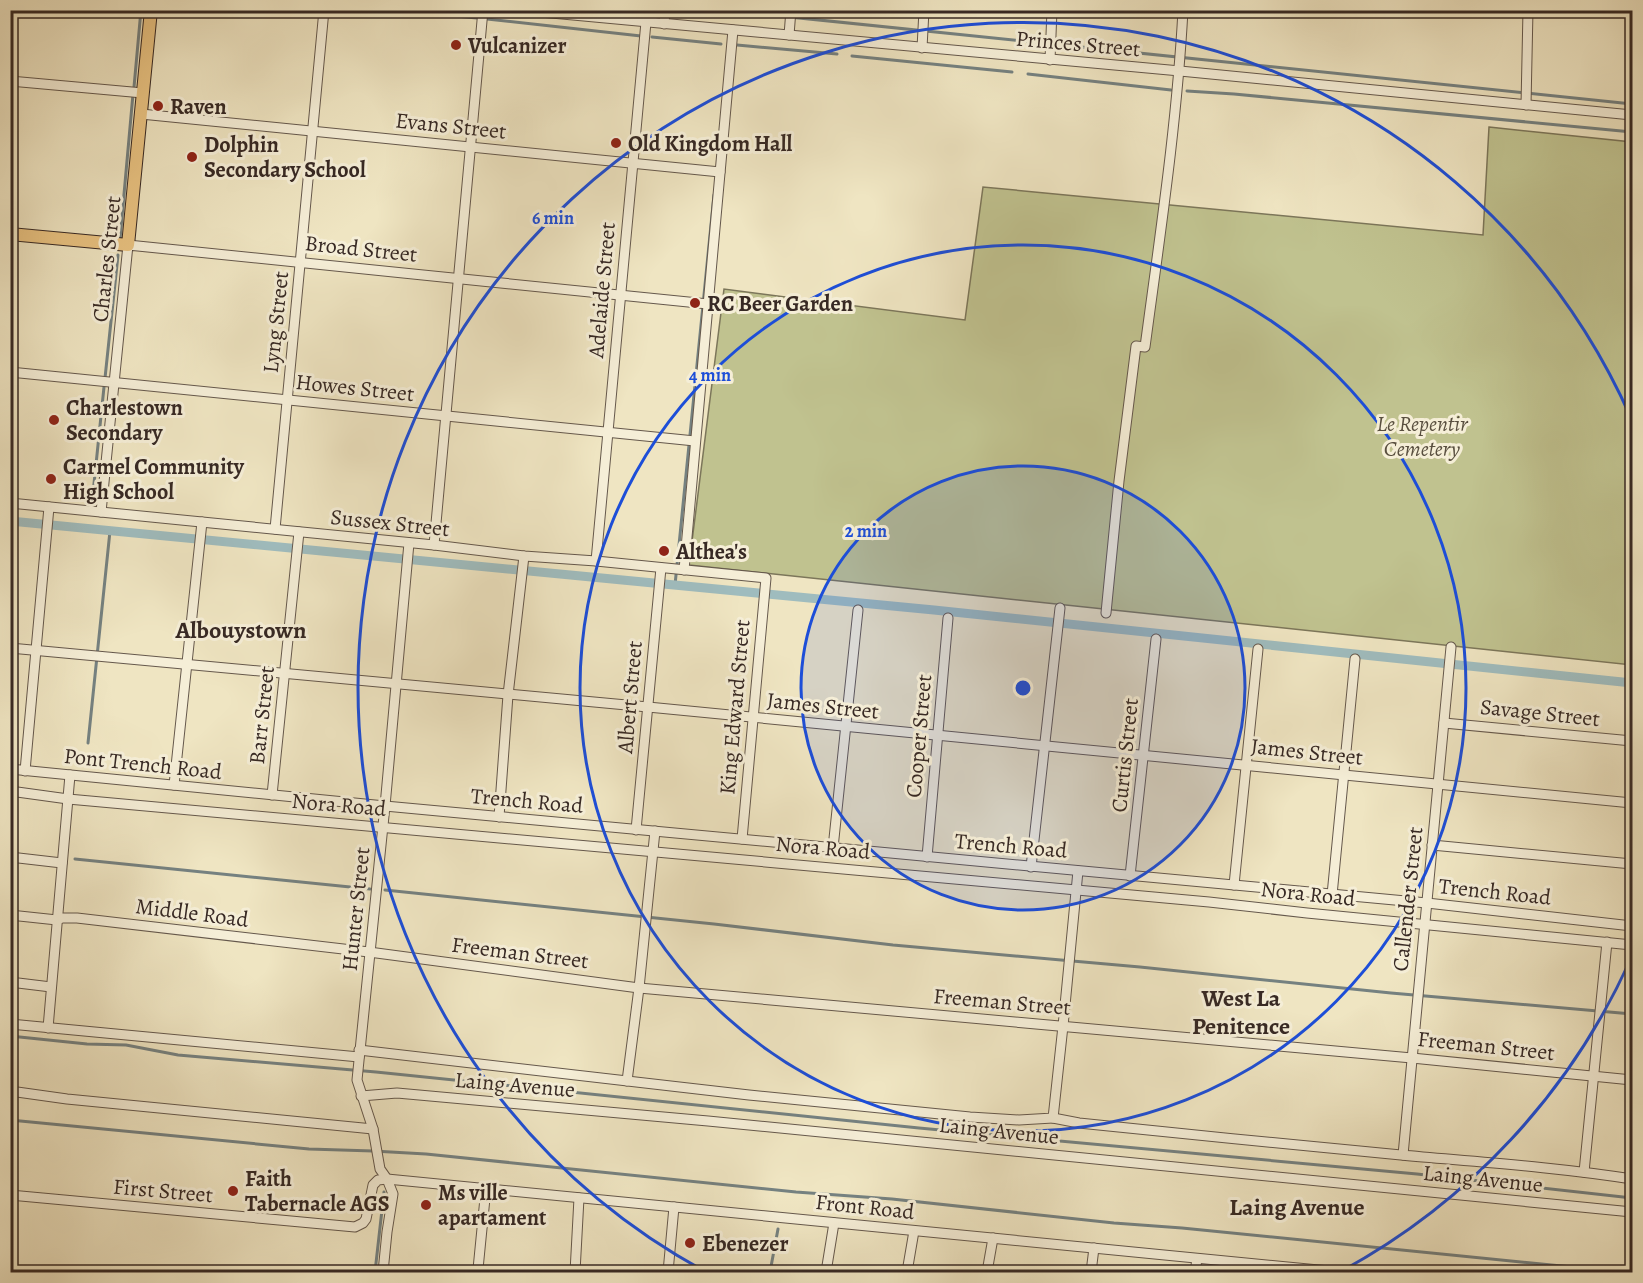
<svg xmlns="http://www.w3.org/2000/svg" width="1643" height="1283" font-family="Alegreya,serif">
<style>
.green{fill:#c0c28f;stroke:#7c765a;stroke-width:1.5}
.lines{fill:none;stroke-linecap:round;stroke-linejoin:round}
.stream{stroke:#758180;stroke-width:3}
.canal{stroke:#9fbcbe;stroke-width:9}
.minor-casing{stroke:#65584c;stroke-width:11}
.major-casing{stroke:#372924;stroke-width:14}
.minor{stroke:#f5eed7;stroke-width:9}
.major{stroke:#e8c281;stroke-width:12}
.ring{fill:none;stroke:#1d4ed8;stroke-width:3}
.poi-dot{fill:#8f2418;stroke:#f5eed7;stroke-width:2}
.labels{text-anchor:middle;stroke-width:6;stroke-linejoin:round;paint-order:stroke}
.street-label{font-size:22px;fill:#372924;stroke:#f5eed7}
.poi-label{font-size:22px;font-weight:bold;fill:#372924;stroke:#f5eed7;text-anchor:start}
.park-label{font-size:22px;font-style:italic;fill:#594f3f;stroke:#f5eed7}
.neighbourhood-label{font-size:24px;font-weight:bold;fill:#372924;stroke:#f5eed7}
.centre{fill:#1d4ed8;stroke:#f5eed7;stroke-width:3}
.ring-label{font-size:18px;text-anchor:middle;font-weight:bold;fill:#1d4ed8;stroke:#f5eed7;stroke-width:6;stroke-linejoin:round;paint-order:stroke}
</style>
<rect width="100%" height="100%" fill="#efe5c2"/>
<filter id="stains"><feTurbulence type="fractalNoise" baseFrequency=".00333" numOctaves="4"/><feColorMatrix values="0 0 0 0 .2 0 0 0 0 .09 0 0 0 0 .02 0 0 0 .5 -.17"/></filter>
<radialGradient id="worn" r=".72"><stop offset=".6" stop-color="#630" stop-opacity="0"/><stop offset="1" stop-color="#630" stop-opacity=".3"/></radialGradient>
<path class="green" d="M 1489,127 L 1632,142 L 1632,665 L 689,565 L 724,289 L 965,320 L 983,187 L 1483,235 Z"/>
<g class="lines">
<g class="stream">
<path d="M 393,10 L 477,18"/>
<path d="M 722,10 L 1632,104"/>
<path d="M 487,19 L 641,36"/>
<path d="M 652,37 L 721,44"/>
<path d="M 737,45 L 837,54"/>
<path d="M 852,56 L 1012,72"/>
<path d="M 1028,74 L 1171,90"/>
<path d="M 134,87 L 141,10"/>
<path d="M 1187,91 L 1234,94 L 1632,132"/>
<path d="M 120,239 L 133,94"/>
<path d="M 105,378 L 118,255"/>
<path d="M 92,503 L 104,387"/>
<path d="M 675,585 L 714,195"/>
<path d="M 88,743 L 110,531"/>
<path d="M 75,859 L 370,889"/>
<path d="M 385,890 L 714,924 L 893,945 L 1140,967 L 1391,993 L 1632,1014"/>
<path d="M 10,1036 L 87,1044 L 126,1045 L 178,1055 L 376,1072 L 919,1128 L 1417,1174 L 1632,1198"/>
<path d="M 10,1120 L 309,1149 L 373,1151 L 426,1154 L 796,1192 L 892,1199 L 1114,1223 L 1182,1228 L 1622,1272"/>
<path d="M 375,1272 L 384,1192"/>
<path d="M 770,1272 L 778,1229"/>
</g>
<path class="canal" d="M 10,521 L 934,610 L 1632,683"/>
<g class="minor-casing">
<g id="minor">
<path d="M 519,10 L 1180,71 L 1632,115"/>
<path d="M 664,24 L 665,10"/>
<path d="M 789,35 L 791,10"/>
<path d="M 922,48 L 924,10"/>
<path d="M 1050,60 L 1052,10"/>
<path d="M 10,81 L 143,93"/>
<path d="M 1526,105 L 1528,10"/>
<path d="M 141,114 L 720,172"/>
<path d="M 10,372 L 695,441"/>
<path d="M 10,503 L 434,545 L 524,556 L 596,561 L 766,578 L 742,839"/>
<path d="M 101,512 L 128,245 L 708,304"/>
<path d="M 275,529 L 324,10"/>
<path d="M 434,545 L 483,10"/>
<path d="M 596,561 L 646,22"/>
<path d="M 684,570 L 733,30"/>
<path d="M 1106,613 L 1119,481 L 1136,346 L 1145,347 C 1160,235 1177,123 1183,10"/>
<path d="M 10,648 L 648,707 L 1632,803"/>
<path d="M 1444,723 L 1632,741"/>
<path d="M 10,769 L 385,806 L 1427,903 L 1632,926"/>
<path d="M 25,771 L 49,507"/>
<path d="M 174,785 L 202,522"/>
<path d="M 10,791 L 68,799 L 1209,902 L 1307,913 L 1632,945"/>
<path d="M 272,795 L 299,532"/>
<path d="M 499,817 L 508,695 L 524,556"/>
<path d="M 636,830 L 661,568"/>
<path d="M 1432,845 L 1632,864"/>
<path d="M 833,848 L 858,610"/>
<path d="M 10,857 L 62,863"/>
<path d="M 927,857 L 948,618"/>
<path d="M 1031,867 L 1060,608"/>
<path d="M 1130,876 L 1156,639"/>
<path d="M 1234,885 L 1258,649"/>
<path d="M 1332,895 L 1355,659"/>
<path d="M 10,915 L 57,920 L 62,918 L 77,918 L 369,952 L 639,988 L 1412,1058 L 1632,1080"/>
<path d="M 10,982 L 51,987"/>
<path d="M 10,1024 L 359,1057"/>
<path d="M 48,1028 L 70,775"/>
<path d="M 359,1050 L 749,1095 L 970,1117 L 1019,1120 L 1053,1118 L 1063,1026 L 1078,871"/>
<path d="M 627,1081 L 639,988 L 655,831"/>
<path d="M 10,1091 L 67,1099 L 373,1129"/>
<path d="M 361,1096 L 397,1093 L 708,1121 L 1632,1212"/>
<path d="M 1053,1118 L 1079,1123 C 1186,1134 1294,1145 1401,1155 C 1478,1162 1556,1167 1632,1179"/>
<path d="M 1403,1155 L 1451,647"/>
<path d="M 1584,1172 L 1607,942"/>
<path d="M 10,1195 L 355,1227 L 363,1223 L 366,1219 L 373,1185 L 378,1180 L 387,1179 L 1339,1272"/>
<path d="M 478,1269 L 486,1188"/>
<path d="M 383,1272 L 387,1232 L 393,1194 L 387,1179 L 380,1169 L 373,1129 L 357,1080 L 385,806 L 409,543"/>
<path d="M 575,1272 L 579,1198"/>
<path d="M 668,1272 L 674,1207"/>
<path d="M 826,1272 L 834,1223"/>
<path d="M 907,1272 L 914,1231"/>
<path d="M 987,1272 L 993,1238"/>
<path d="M 1091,1272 L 1094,1248"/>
<path d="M 1195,1272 L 1197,1259"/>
</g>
</g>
<g class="major-casing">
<path id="major" d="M 10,234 L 128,245 L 151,10"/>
</g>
<use href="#minor" class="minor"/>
<use href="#major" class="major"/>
</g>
<circle cx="1023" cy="688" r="222" fill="#1d4ed8" fill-opacity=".12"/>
<g class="ring">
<circle cx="1023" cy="688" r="222"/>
<circle cx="1023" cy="688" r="443"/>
<path d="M1631 958A665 665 0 0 1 1340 1272M706 1272A665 665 0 1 1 1631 418"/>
</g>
<g class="poi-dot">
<circle cx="456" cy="45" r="6"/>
<circle cx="158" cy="106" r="6"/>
<circle cx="616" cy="143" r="6"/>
<circle cx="192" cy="157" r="6"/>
<circle cx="695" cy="303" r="6"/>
<circle cx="54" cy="420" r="6"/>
<circle cx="51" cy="479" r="6"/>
<circle cx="664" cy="551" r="6"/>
<circle cx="233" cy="1191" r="6"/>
<circle cx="426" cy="1205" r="6"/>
<circle cx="690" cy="1243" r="6"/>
</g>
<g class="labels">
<g class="street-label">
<text transform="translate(1078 43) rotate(5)" y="8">Princes Street</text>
<text transform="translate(451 125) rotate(6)" y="8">Evans Street</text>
<text transform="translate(361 248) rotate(6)" y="8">Broad Street</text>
<text transform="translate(106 259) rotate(-84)" y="8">Charles Street</text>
<text transform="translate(601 290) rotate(-85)" y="8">Adelaide Street</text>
<text transform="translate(275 322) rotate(-84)" y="8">Lyng Street</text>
<text transform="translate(355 387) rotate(6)" y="8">Howes Street</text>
<text transform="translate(390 522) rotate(6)" y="8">Sussex Street</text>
<text transform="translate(629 697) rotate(-85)" y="8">Albert Street</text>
<text transform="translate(823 705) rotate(6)" y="8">James Street</text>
<text transform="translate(734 707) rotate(-85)" y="8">King Edward Street</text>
<text transform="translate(1540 712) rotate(6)" y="8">Savage Street</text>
<text transform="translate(261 715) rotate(-84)" y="8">Barr Street</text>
<text transform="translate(918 736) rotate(-85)" y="8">Cooper Street</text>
<text transform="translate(1307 751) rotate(6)" y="8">James Street</text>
<text transform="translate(1124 755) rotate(-84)" y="8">Curtis Street</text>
<text transform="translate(143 763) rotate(6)" y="8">Pont Trench Road</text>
<text transform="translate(527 800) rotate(5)" y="8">Trench Road</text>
<text transform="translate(339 804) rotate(5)" y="8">Nora Road</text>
<text transform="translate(1011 845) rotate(5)" y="8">Trench Road</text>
<text transform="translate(823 847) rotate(5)" y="8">Nora Road</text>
<text transform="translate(1495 891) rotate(6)" y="8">Trench Road</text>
<text transform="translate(1308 893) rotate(6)" y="8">Nora Road</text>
<text transform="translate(1407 899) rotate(-84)" y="8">Callender Street</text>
<text transform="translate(355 909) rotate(-84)" y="8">Hunter Street</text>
<text transform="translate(192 912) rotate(7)" y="8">Middle Road</text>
<text transform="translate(520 952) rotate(7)" y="8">Freeman Street</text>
<text transform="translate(1002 1001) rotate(5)" y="8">Freeman Street</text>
<text transform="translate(1486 1045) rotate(6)" y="8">Freeman Street</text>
<text transform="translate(515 1084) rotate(5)" y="8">Laing Avenue</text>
<text transform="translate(999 1130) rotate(6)" y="8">Laing Avenue</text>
<text transform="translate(1483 1178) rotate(6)" y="8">Laing Avenue</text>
<text transform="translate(163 1190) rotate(5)" y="8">First Street</text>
<text transform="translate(865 1206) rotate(6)" y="8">Front Road</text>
</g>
<g class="poi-label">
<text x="468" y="53">Vulcanizer</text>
<text x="170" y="114">Raven</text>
<text x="628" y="151">Old Kingdom Hall</text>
<text x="204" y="152">Dolphin<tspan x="204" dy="25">Secondary School</tspan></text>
<text x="707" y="311">RC Beer Garden</text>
<text x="66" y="415">Charlestown<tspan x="66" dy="25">Secondary</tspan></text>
<text x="63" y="474">Carmel Community<tspan x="63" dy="25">High School</tspan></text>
<text x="676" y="559">Althea's</text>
<text x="245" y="1186">Faith<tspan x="245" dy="25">Tabernacle AGS</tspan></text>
<text x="438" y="1200">Ms ville<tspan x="438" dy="25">apartament</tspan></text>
<text x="702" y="1251">Ebenezer</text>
</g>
<g class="park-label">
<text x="1422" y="431">Le Repentir<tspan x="1422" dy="25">Cemetery</tspan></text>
</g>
<g class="neighbourhood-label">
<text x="241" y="638">Albouystown</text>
<text x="1241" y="1006">West La<tspan x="1241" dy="28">Penitence</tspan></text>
<text x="1297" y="1215">Laing Avenue</text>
</g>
</g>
<circle cx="1023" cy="688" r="9" class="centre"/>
<g class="ring-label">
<text x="553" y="224">6 min</text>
<text x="710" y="381">4 min</text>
<text x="866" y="537">2 min</text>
</g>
<rect width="1643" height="1283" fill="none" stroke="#efe5c2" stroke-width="36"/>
<rect x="12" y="12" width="1619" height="1259" fill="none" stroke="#372924" stroke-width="3"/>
<rect x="18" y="18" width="1607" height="1247" fill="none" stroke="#372924" stroke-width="1.5"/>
<rect width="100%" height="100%" filter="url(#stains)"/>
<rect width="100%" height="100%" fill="url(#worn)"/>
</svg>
